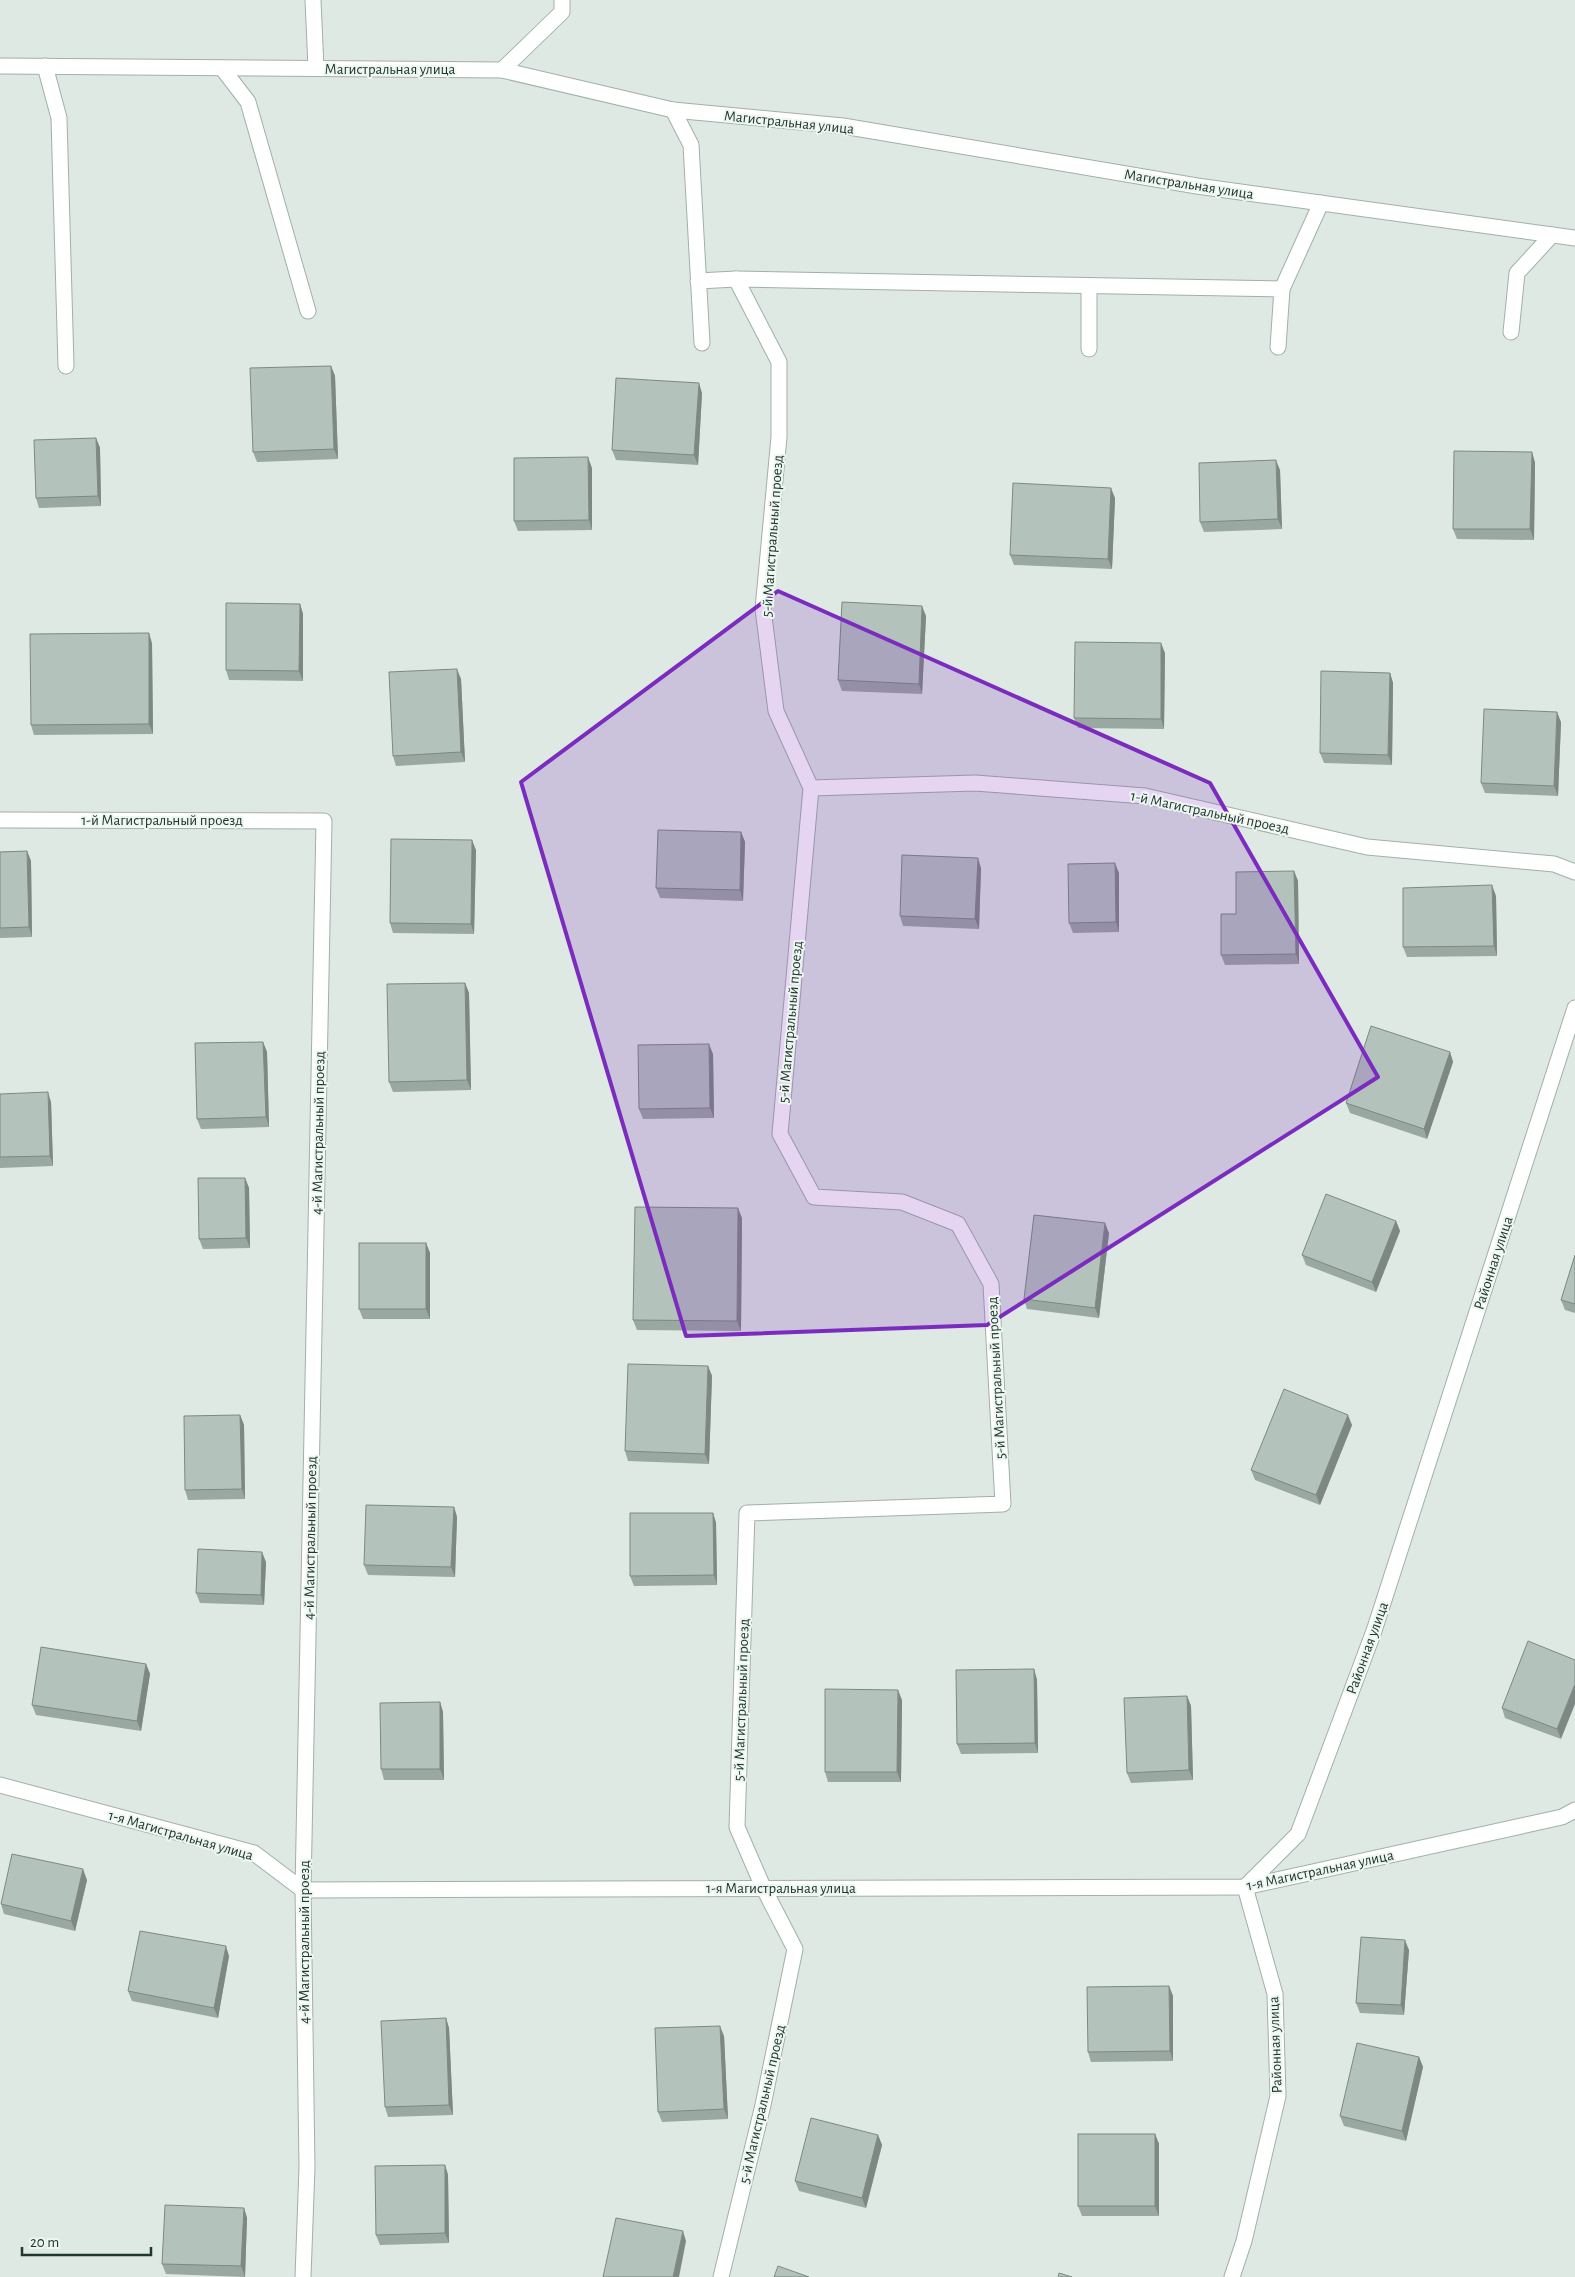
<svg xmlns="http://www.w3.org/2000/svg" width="1575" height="2277" font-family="'Alegreya Sans',sans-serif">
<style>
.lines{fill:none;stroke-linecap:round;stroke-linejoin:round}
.lane-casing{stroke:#a1b0a9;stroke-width:17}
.street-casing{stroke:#a1b0a9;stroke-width:17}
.lane{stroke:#fff;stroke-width:15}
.street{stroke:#fff;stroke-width:15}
.wall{fill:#9aa8a2}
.shaded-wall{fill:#7d8884}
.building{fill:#b3c3bc;stroke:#7d8884}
.marked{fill:#7b2cbf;fill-opacity:0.2;stroke:#7b2cbf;stroke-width:4;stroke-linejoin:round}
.labels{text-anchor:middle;stroke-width:4;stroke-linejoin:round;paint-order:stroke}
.street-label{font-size:15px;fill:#20372f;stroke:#eef6f1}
</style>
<rect width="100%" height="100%" fill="#dee9e3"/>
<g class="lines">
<g class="lane-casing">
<g id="lane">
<path d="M 313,0 L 316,68"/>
<path d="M 45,66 L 59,118 L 66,366"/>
<path d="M 222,68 L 248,102 L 308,311"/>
<path d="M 673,110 L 691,145 L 702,343"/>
<path d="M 698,281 L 736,279 L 1282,289 L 1278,347"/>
<path d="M 1089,286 L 1089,349"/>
<path d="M 1282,289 L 1321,203"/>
<path d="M 1511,332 L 1517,273 L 1552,235"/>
</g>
</g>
<g class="street-casing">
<g id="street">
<path d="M 0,66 L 502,70 L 673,110 L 843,126 L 1197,186 L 1575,238"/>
<path d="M 502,70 L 562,12 L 562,0"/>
<path d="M 811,788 L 975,783 L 1145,796 L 1367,847 L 1554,864 L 1575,872"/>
<path d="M 0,820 L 324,821 L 303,1890 L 307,2167 L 303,2277"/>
<path d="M 0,1785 L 254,1853 L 303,1890 L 1245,1887 L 1562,1817 L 1575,1810"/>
<path d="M 721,2277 L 763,2105 L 795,1949 L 763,1887 L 737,1827 L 747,1513 L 1003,1504 L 991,1284 L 958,1224 L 902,1202 L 814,1197 L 780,1134 L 811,788 L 776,711 L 763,609 L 779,437 L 779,362 L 736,279"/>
<path d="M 1232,2277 L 1244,2241 L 1278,2096 L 1275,1994 L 1245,1887 L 1298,1834 L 1374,1631 L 1575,1008"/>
</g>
</g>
<use href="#lane" class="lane"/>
<use href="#street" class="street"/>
</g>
<g class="wall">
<path d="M 331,366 L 335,376 L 338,459 L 257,462 L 253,452 Z"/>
<path d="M 702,393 L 698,465 L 616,460 L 612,450 Z"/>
<path d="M 96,438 L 100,448 L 101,506 L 39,508 L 36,498 Z"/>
<path d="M 1532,452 L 1535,463 L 1534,540 L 1457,539 L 1453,529 Z"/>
<path d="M 592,468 L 592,530 L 518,531 L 514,521 Z"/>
<path d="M 1280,470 L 1282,529 L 1204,532 L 1200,522 Z"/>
<path d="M 1115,498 L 1112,569 L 1014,565 L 1010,555 Z"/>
<path d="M 300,604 L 303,614 L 303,681 L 229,680 L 226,670 Z"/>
<path d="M 926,616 L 922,694 L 842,691 L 838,680 Z"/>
<path d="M 152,643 L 153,734 L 34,735 L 31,725 Z"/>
<path d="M 1165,653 L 1164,729 L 1078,728 L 1074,718 Z"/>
<path d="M 1390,673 L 1393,683 L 1392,765 L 1324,763 L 1320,753 Z"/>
<path d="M 461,679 L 465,762 L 396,766 L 393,756 Z"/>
<path d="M 1561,722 L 1558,796 L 1485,793 L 1481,783 Z"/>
<path d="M 741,832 L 745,842 L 743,901 L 660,898 L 656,888 Z"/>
<path d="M 476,850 L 474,934 L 393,933 L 390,923 Z"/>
<path d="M 27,851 L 31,861 L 32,937 L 0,938 L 0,852 Z"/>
<path d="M 981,868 L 979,929 L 903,926 L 900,916 Z"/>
<path d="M 1294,871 L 1298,881 L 1299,964 L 1225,965 L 1221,955 L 1236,914 Z"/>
<path d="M 1119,873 L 1119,932 L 1073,933 L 1069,923 Z"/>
<path d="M 1496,896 L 1497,956 L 1407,957 L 1403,947 Z"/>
<path d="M 465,983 L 469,993 L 471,1090 L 393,1092 L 389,1082 Z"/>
<path d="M 263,1042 L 267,1052 L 269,1127 L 201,1129 L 197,1119 Z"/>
<path d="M 1450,1052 L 1453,1062 L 1427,1139 L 1350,1113 L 1346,1103 Z"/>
<path d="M 713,1054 L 714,1118 L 643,1119 L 639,1109 Z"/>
<path d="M 0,1094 L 51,1102 L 53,1166 L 0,1168 Z"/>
<path d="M 245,1178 L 249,1188 L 250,1248 L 203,1249 L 199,1239 Z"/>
<path d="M 742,1218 L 741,1331 L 637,1330 L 633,1320 Z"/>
<path d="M 1396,1221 L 1400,1231 L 1376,1292 L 1306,1265 L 1302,1255 Z"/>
<path d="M 1109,1233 L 1099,1318 L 1027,1309 L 1024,1299 Z"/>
<path d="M 426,1243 L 430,1253 L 430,1319 L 363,1319 L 359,1309 Z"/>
<path d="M 1575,1255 L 1575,1313 L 1565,1310 L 1561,1300 Z"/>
<path d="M 708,1366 L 712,1376 L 709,1464 L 628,1461 L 625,1451 Z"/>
<path d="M 240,1415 L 244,1425 L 245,1499 L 188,1500 L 185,1490 Z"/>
<path d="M 1352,1425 L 1320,1505 L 1255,1480 L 1251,1470 Z"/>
<path d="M 454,1507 L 457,1517 L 455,1577 L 368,1575 L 364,1565 Z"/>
<path d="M 713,1513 L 716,1523 L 717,1585 L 634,1586 L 630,1576 Z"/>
<path d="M 266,1562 L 264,1605 L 200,1603 L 196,1593 Z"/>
<path d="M 1528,1641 L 1561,1739 L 1505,1718 L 1502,1708 Z"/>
<path d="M 146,1664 L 150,1674 L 141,1731 L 36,1715 L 32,1705 Z"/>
<path d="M 1034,1669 L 1037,1680 L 1038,1753 L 961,1754 L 957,1744 Z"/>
<path d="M 1187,1696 L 1191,1706 L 1193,1780 L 1131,1783 L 1127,1773 Z"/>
<path d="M 902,1700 L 901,1782 L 828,1782 L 825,1772 Z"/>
<path d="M 440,1702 L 443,1712 L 444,1780 L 384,1780 L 381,1769 Z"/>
<path d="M 87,1880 L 75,1931 L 4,1914 L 1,1904 Z"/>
<path d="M 1409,1950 L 1404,2015 L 1360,2013 L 1356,2003 Z"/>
<path d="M 229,1956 L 218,2018 L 132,2001 L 128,1991 Z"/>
<path d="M 1169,1986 L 1173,1996 L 1173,2061 L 1091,2062 L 1088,2052 Z"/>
<path d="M 446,2018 L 449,2028 L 453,2115 L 388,2117 L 385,2107 Z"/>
<path d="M 724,2036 L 728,2119 L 662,2122 L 658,2112 Z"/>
<path d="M 1419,2057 L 1423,2067 L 1406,2141 L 1344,2126 L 1340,2116 Z"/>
<path d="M 1155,2134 L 1159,2144 L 1159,2216 L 1082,2216 L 1078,2206 Z"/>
<path d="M 878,2135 L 882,2145 L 866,2208 L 799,2191 L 795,2181 Z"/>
<path d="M 445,2165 L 448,2175 L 449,2243 L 380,2245 L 376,2235 Z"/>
<path d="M 244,2208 L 247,2218 L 245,2277 L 166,2274 L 162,2264 Z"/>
</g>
<g class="shaded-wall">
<path d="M 331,366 L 335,376 L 338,459 L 334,449 Z"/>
<path d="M 699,383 L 702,393 L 698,465 L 694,455 Z"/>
<path d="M 96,438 L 100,448 L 101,506 L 98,496 Z"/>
<path d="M 1532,452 L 1535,463 L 1534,540 L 1530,529 Z"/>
<path d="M 588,457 L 592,468 L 592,530 L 589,520 Z"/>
<path d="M 1276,460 L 1280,470 L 1282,529 L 1278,519 Z"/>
<path d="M 1111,488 L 1115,498 L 1112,569 L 1108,559 Z"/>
<path d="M 300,604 L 303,614 L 303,681 L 299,671 Z"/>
<path d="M 922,606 L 926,616 L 922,694 L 919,684 Z"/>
<path d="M 149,633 L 152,643 L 153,734 L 149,724 Z"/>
<path d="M 1161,643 L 1165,653 L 1164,729 L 1161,719 Z"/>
<path d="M 457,669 L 461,679 L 465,762 L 461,752 Z"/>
<path d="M 1390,673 L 1393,683 L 1392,765 L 1388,755 Z"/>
<path d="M 1557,712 L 1561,722 L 1558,796 L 1554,786 Z"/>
<path d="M 741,832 L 745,842 L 743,901 L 740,890 Z"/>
<path d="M 472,840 L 476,850 L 474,934 L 471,924 Z"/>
<path d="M 27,851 L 31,861 L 32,937 L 29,927 Z"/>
<path d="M 978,858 L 981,868 L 979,929 L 975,919 Z"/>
<path d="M 1115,863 L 1119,873 L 1119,932 L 1116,922 Z"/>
<path d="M 1294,871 L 1298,881 L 1299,964 L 1296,954 Z"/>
<path d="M 1492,885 L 1496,896 L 1497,956 L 1494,946 Z"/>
<path d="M 465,983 L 469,993 L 471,1090 L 467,1080 Z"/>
<path d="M 263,1042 L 267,1052 L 269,1127 L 266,1117 Z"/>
<path d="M 709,1044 L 713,1054 L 714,1118 L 710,1108 Z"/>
<path d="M 1450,1052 L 1453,1062 L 1427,1139 L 1424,1129 Z"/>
<path d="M 48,1092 L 51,1102 L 53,1166 L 50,1156 Z"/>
<path d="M 245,1178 L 249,1188 L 250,1248 L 246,1238 Z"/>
<path d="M 738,1208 L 742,1218 L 741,1331 L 737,1321 Z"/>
<path d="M 1396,1221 L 1400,1231 L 1376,1292 L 1372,1282 Z"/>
<path d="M 1105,1223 L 1109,1233 L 1099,1318 L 1095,1308 Z"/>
<path d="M 426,1243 L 430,1253 L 430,1319 L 426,1309 Z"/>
<path d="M 708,1366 L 712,1376 L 709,1464 L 705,1454 Z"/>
<path d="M 240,1415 L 244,1425 L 245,1499 L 242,1489 Z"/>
<path d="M 1348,1415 L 1352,1425 L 1320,1505 L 1316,1495 Z"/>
<path d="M 454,1507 L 457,1517 L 455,1577 L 451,1567 Z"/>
<path d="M 713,1513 L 716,1523 L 717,1585 L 714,1575 Z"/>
<path d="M 262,1552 L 266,1562 L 264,1605 L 261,1595 Z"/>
<path d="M 146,1664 L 150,1674 L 141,1731 L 137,1721 Z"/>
<path d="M 1034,1669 L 1037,1680 L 1038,1753 L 1035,1743 Z"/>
<path d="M 1575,1684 L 1575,1704 L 1561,1739 L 1557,1729 Z"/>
<path d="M 898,1690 L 902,1700 L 901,1782 L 897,1772 Z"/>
<path d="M 1187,1696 L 1191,1706 L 1193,1780 L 1189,1770 Z"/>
<path d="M 440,1702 L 443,1712 L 444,1780 L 440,1769 Z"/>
<path d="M 83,1869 L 87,1880 L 75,1931 L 71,1921 Z"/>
<path d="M 1405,1940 L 1409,1950 L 1404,2015 L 1401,2005 Z"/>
<path d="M 226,1946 L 229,1956 L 218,2018 L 214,2008 Z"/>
<path d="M 1169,1986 L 1173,1996 L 1173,2061 L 1170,2051 Z"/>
<path d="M 446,2018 L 449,2028 L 453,2115 L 449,2105 Z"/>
<path d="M 720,2026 L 724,2036 L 728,2119 L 724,2109 Z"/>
<path d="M 1419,2057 L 1423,2067 L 1406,2141 L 1402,2131 Z"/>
<path d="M 1155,2134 L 1159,2144 L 1159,2216 L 1155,2206 Z"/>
<path d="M 878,2135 L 882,2145 L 866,2208 L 862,2198 Z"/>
<path d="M 445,2165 L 448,2175 L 449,2243 L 445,2233 Z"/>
<path d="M 244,2208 L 247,2218 L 245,2277 L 241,2266 Z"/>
<path d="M 683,2231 L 686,2241 L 679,2277 L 673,2277 Z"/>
</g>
<g class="building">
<path d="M 331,366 L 334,449 L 253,452 L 250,368 Z"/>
<path d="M 616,378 L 699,383 L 694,455 L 612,450 Z"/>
<path d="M 96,438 L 98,496 L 36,498 L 34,440 Z"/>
<path d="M 1454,451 L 1532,452 L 1530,529 L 1453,529 Z"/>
<path d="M 588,457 L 589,520 L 514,521 L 514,458 Z"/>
<path d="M 1276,460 L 1278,519 L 1200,522 L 1199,463 Z"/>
<path d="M 1013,483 L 1111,488 L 1108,559 L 1010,555 Z"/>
<path d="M 842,602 L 922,606 L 919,684 L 838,680 Z"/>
<path d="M 226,603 L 300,604 L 299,671 L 226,670 Z"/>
<path d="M 149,633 L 149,724 L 31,725 L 30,634 Z"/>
<path d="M 1075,642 L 1161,643 L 1161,719 L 1074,718 Z"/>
<path d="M 457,669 L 461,752 L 393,756 L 389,672 Z"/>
<path d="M 1321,671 L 1390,673 L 1388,755 L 1320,753 Z"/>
<path d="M 1484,709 L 1557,712 L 1554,786 L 1481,783 Z"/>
<path d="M 658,830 L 741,832 L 740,890 L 656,888 Z"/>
<path d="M 391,839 L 472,840 L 471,924 L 390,923 Z"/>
<path d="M 27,851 L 29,927 L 0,928 L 0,852 Z"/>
<path d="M 902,855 L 978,858 L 975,919 L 900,916 Z"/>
<path d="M 1115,863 L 1116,922 L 1069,923 L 1068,864 Z"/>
<path d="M 1294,871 L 1296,954 L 1221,955 L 1221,914 L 1236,914 L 1236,872 Z"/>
<path d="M 1492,885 L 1494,946 L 1403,947 L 1403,888 Z"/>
<path d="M 465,983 L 467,1080 L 389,1082 L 387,984 Z"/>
<path d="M 1371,1026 L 1450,1052 L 1424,1129 L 1346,1103 Z"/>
<path d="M 263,1042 L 266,1117 L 197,1119 L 195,1043 Z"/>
<path d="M 709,1044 L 710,1108 L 639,1109 L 638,1045 Z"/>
<path d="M 48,1092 L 50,1156 L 0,1157 L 0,1094 Z"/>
<path d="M 198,1178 L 245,1178 L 246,1238 L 199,1239 Z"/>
<path d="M 1326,1194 L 1396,1221 L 1372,1282 L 1302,1255 Z"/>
<path d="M 635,1207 L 738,1208 L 737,1321 L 633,1320 Z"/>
<path d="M 1034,1215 L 1105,1223 L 1095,1308 L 1024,1299 Z"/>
<rect x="359" y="1243" width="67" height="66"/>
<path d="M 1575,1255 L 1575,1304 L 1561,1300 Z"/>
<path d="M 628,1364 L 708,1366 L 705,1454 L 625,1451 Z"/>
<path d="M 1284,1389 L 1348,1415 L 1316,1495 L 1251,1470 Z"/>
<path d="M 240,1415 L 242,1489 L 185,1490 L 184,1416 Z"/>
<path d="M 366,1505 L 454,1507 L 451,1567 L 364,1565 Z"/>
<path d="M 630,1513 L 713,1513 L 714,1575 L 630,1576 Z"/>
<path d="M 198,1549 L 262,1552 L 261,1595 L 196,1593 Z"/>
<path d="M 1528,1641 L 1575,1660 L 1575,1684 L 1557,1729 L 1502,1708 Z"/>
<path d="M 41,1647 L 146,1664 L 137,1721 L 32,1705 Z"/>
<path d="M 1034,1669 L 1035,1743 L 957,1744 L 956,1670 Z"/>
<path d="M 825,1689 L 898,1690 L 897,1772 L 825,1772 Z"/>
<path d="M 1187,1696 L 1189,1770 L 1127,1773 L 1124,1698 Z"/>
<path d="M 440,1702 L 440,1769 L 381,1769 L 380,1703 Z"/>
<path d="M 12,1854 L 83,1869 L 71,1921 L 1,1904 Z"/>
<path d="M 140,1931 L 226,1946 L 214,2008 L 128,1991 Z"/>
<path d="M 1361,1937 L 1405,1940 L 1401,2005 L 1356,2003 Z"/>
<path d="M 1169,1986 L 1170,2051 L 1088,2052 L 1087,1987 Z"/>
<path d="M 446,2018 L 449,2105 L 385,2107 L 381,2021 Z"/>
<path d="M 720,2026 L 724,2109 L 658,2112 L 655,2028 Z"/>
<path d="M 1357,2043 L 1419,2057 L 1402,2131 L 1340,2116 Z"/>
<path d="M 811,2118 L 878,2135 L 862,2198 L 795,2181 Z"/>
<rect x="1078" y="2134" width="77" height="72"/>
<path d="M 445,2165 L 445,2233 L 376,2235 L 375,2166 Z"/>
<path d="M 165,2205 L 244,2208 L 241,2266 L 162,2264 Z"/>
<path d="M 616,2218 L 683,2231 L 673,2277 L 603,2277 Z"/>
<path d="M 778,2266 L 809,2277 L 774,2277 Z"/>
<path d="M 1059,2273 L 1072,2277 L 1058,2277 Z"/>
</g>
<path class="marked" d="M 778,591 L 1210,783 L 1378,1077 L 987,1325 L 686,1336 L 521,782 Z"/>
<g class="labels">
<g class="street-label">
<text x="390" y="74">Магистральная улица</text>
<text transform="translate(789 122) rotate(6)" y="5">Магистральная улица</text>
<text transform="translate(1189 184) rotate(9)" y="5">Магистральная улица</text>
<text transform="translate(772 536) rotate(-86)" y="5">5-й Магистральный проезд</text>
<text transform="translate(1210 812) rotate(12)" y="5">1-й Магистральный проезд</text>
<text x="162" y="825">1-й Магистральный проезд</text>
<text transform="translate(790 1022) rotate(-85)" y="5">5-й Магистральный проезд</text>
<text transform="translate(318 1133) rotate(-89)" y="5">4-й Магистральный проезд</text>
<text transform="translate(1493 1263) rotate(-72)" y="5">Районная улица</text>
<text transform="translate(996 1378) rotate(-93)" y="5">5-й Магистральный проезд</text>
<text transform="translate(310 1538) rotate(-89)" y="5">4-й Магистральный проезд</text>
<text transform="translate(1367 1648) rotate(-70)" y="5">Районная улица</text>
<text transform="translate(741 1700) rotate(-88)" y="5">5-й Магистральный проезд</text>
<text transform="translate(181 1835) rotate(16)" y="5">1-я Магистральная улица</text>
<text transform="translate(1320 1870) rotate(-12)" y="5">1-я Магистральная улица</text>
<text x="781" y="1893">1-я Магистральная улица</text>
<text transform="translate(304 1942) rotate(-90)" y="5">4-й Магистральный проезд</text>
<text transform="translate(1275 2045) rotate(-92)" y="5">Районная улица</text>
<text transform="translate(762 2104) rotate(-77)" y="5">5-й Магистральный проезд</text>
</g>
</g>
<path d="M22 2247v8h129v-8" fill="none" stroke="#20372f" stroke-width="2.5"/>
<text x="30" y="2247" font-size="15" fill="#20372f" stroke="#eef6f1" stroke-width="4" paint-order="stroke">20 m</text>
</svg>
